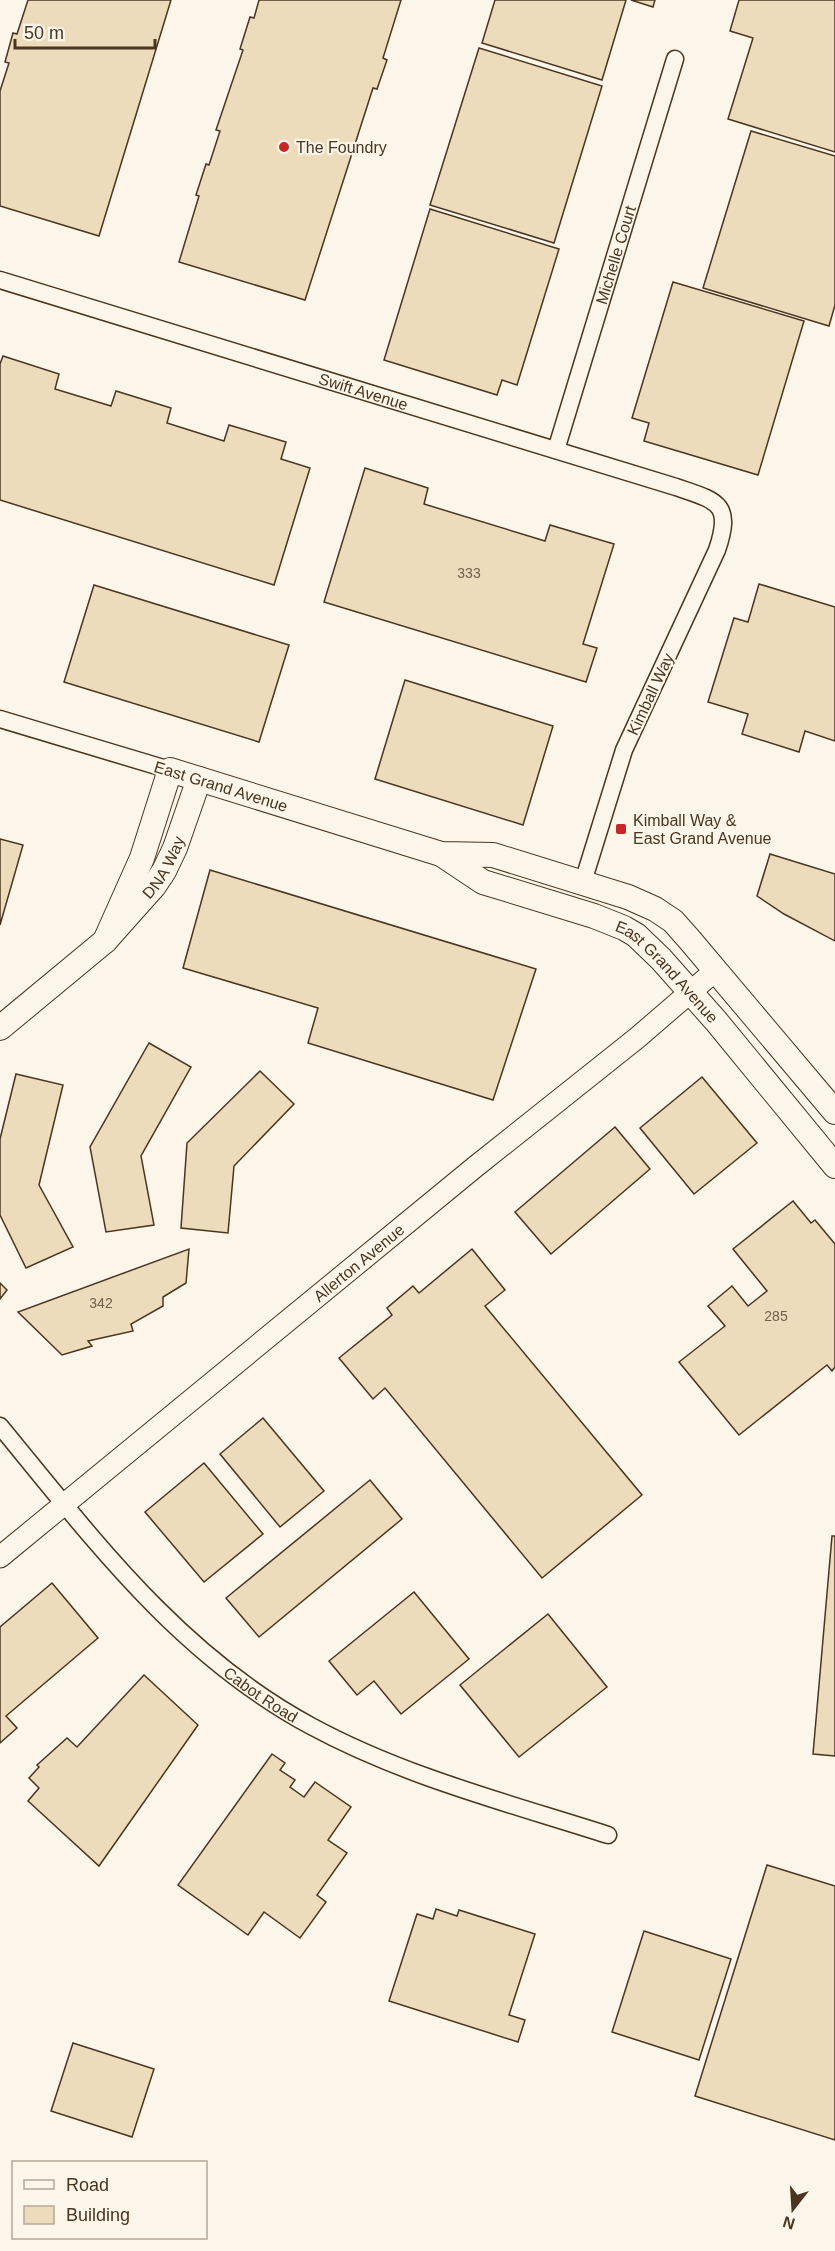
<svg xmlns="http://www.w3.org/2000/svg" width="835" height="2251" font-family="Arial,sans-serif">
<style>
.building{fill:#ecdcbc;stroke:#4a3520;stroke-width:1.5}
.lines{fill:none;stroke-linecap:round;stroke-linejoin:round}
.minor-casing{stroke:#4a3520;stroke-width:19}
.tertiary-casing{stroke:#4a3520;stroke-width:23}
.secondary-casing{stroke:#4a3520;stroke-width:26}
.minor{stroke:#fbf6e9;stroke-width:16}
.tertiary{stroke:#fbf6e9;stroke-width:21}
.secondary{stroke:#fbf6e9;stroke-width:24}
.poi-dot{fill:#c62828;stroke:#fbf6e9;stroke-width:2}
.labels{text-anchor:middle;stroke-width:4.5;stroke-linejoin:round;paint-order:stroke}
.number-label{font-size:14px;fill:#725f47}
.poi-label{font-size:16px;fill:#4a3520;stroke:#fbf6e9;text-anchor:start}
.street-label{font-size:16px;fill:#4a3520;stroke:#fbf6e9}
</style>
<rect width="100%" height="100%" fill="#fbf6e9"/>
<g class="building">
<path d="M 28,0 L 171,0 L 99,236 L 0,206 L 0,91 L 9,63 L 5,62 L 13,33 L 17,34 Z"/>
<path d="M 259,0 L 401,0 L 383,58 L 387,60 L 377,89 L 373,88 L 305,300 L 179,262 L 199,196 L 196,195 L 206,164 L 209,165 L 220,131 L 216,130 L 243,50 L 240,49 L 250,17 L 254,18 Z"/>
<path d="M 495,0 L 626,0 L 602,80 L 482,43 Z"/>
<path d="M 631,0 L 655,0 L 653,7 Z"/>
<path d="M 739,0 L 835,0 L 835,152 L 728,119 L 753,38 L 730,31 Z"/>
<path d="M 479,48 L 602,86 L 554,243 L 430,205 Z"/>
<path d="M 751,131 L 835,156 L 835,305 L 829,326 L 703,288 Z"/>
<path d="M 430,209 L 559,249 L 517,385 L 502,380 L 497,395 L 384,360 Z"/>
<path d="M 673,282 L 804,321 L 758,475 L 644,441 L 649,423 L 632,418 Z"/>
<path d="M 3,356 L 59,374 L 55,389 L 111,406 L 116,391 L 171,408 L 167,423 L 224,441 L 229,425 L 286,442 L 281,459 L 310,468 L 274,585 L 0,500 L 0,364 Z"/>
<path d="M 365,468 L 428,488 L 424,504 L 545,541 L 550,525 L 614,544 L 583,644 L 597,648 L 586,682 L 324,602 Z"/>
<path d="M 759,584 L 835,607 L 835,741 L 805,731 L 799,752 L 742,734 L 748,714 L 708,702 L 734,618 L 748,622 Z"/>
<path d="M 94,585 L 289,645 L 259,742 L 64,682 Z"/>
<path d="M 405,680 L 553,726 L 523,825 L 375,779 Z"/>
<path d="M 0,839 L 23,845 L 0,925 Z"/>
<path d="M 770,854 L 835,874 L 835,941 L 784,914 L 757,896 Z"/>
<path d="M 210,870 L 536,969 L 493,1100 L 308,1043 L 318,1008 L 183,968 Z"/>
<path d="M 149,1043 L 191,1067 L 141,1156 L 154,1225 L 106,1232 L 90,1147 Z"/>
<path d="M 260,1071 L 294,1104 L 234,1166 L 228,1233 L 181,1228 L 187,1143 Z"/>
<path d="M 16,1074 L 63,1085 L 39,1185 L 73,1247 L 26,1268 L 0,1215 L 0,1139 Z"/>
<path d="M 702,1077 L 757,1143 L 694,1194 L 640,1128 Z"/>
<path d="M 615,1127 L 650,1169 L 551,1254 L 515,1212 Z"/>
<path d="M 793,1201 L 811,1223 L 815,1220 L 835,1244 L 835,1367 L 832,1371 L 827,1365 L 739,1435 L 679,1362 L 725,1326 L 708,1306 L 732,1286 L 748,1306 L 767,1291 L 733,1249 Z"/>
<path d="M 189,1249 L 186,1283 L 163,1297 L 163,1306 L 131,1324 L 133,1331 L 88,1341 L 92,1346 L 62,1355 L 18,1312 Z"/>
<path d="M 472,1249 L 505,1290 L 485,1306 L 642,1495 L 542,1578 L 385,1388 L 373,1399 L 339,1358 L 392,1315 L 387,1308 L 413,1286 L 419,1293 Z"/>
<path d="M 0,1283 L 7,1290 L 0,1299 Z"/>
<path d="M 263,1418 L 324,1491 L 280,1527 L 220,1454 Z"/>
<path d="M 204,1463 L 263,1534 L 204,1582 L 145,1512 Z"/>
<path d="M 370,1480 L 402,1519 L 259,1637 L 226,1598 Z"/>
<path d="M 832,1536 L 835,1536 L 835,1756 L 813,1754 Z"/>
<path d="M 52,1583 L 98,1638 L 6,1716 L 17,1728 L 0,1743 L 0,1627 Z"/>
<path d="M 414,1592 L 469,1659 L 401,1714 L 374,1681 L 357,1695 L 329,1661 Z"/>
<path d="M 548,1614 L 607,1687 L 519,1757 L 460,1685 Z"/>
<path d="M 144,1675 L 198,1725 L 99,1866 L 28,1801 L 39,1788 L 29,1778 L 39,1767 L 37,1765 L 67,1738 L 77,1747 Z"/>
<path d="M 272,1754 L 285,1763 L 280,1770 L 295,1780 L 290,1787 L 304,1797 L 315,1782 L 351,1807 L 328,1840 L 347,1853 L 317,1895 L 326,1902 L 300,1938 L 264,1912 L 248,1935 L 178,1885 Z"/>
<path d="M 767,1865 L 835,1886 L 835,2140 L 695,2096 Z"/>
<path d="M 436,1909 L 457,1916 L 459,1910 L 535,1934 L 509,2015 L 525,2020 L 518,2042 L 389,2001 L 417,1914 L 433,1919 Z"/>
<path d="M 644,1931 L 731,1959 L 699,2060 L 612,2032 Z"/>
<path d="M 73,2043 L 154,2069 L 132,2137 L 51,2111 Z"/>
</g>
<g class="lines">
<g class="minor-casing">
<g id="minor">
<path id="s1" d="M 0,280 L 676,487 C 717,501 733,503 717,550 L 624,750 L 583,882"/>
<path id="s2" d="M 556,450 L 675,59"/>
<path d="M 0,719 L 170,770"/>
<path id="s3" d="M 0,1426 C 93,1539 179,1655 311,1726 C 403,1776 508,1803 608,1835"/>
</g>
</g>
<g class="tertiary-casing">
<g id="tertiary">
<path id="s4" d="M 0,1557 L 475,1167 L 637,1038 L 716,970"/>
</g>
</g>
<g class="secondary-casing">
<g id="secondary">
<path id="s5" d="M 441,854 L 483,882 L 594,916 L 624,928 L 636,935 L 661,959 L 716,1021 L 835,1166"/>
<path d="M 105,941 L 142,858 L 170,770 L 441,854 L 493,855 L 628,897 L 655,909 L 673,921 L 689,939 L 835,1112"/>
<path id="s6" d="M 0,1028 L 105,941 L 154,886 L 164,871 L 175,848 L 199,779"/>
</g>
</g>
<use href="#minor" class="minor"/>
<use href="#tertiary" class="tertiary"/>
<use href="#secondary" class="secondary"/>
</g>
<g class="poi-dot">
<circle cx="284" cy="147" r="6"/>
<rect x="615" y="823" width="12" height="12" rx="3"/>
</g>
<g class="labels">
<g class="number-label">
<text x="469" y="578">333</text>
<text x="101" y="1308">342</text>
<text x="776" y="1321">285</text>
</g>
<g class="poi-label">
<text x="296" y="153">The Foundry</text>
<text x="633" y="826">Kimball Way &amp;<tspan x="633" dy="18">East Grand Avenue</tspan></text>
</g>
<g class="street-label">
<text dy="6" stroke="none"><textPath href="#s2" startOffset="204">Michelle Court</textPath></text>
<text dy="6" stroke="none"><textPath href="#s1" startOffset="380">Swift Avenue</textPath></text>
<text transform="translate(650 694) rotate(-65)" y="6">Kimball Way</text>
<text transform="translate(221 786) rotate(17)" y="6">East Grand Avenue</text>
<text dy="6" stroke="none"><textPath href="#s6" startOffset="231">DNA Way</textPath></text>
<text dy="6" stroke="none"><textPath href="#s5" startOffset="260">East Grand Avenue</textPath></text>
<text dy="6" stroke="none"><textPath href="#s4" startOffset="464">Allerton Avenue</textPath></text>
<text dy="6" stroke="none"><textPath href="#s3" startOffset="376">Cabot Road</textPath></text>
</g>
</g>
<rect x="12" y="2161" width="195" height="78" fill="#fbf6e9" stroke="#b4a999" stroke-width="1.5"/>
<rect x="24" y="2180" width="30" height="9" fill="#fbf6e9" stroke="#b4a999" stroke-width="1.5"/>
<text x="66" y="2191" font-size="18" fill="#4a3520">Road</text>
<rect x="24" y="2206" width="30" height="18" fill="#ecdcbc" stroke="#b4a999" stroke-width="1.5"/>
<text x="66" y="2221" font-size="18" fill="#4a3520">Building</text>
<g transform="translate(793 2209) rotate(197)" stroke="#fbf6e9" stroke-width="4.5" paint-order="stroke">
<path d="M0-4.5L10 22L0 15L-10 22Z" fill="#4a3520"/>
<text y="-9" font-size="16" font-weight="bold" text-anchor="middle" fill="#4a3520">N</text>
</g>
<path d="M15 39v9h140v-9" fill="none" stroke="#4a3520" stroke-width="3"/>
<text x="24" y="39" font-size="18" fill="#4a3520" stroke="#fbf6e9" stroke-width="4.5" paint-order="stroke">50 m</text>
</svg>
